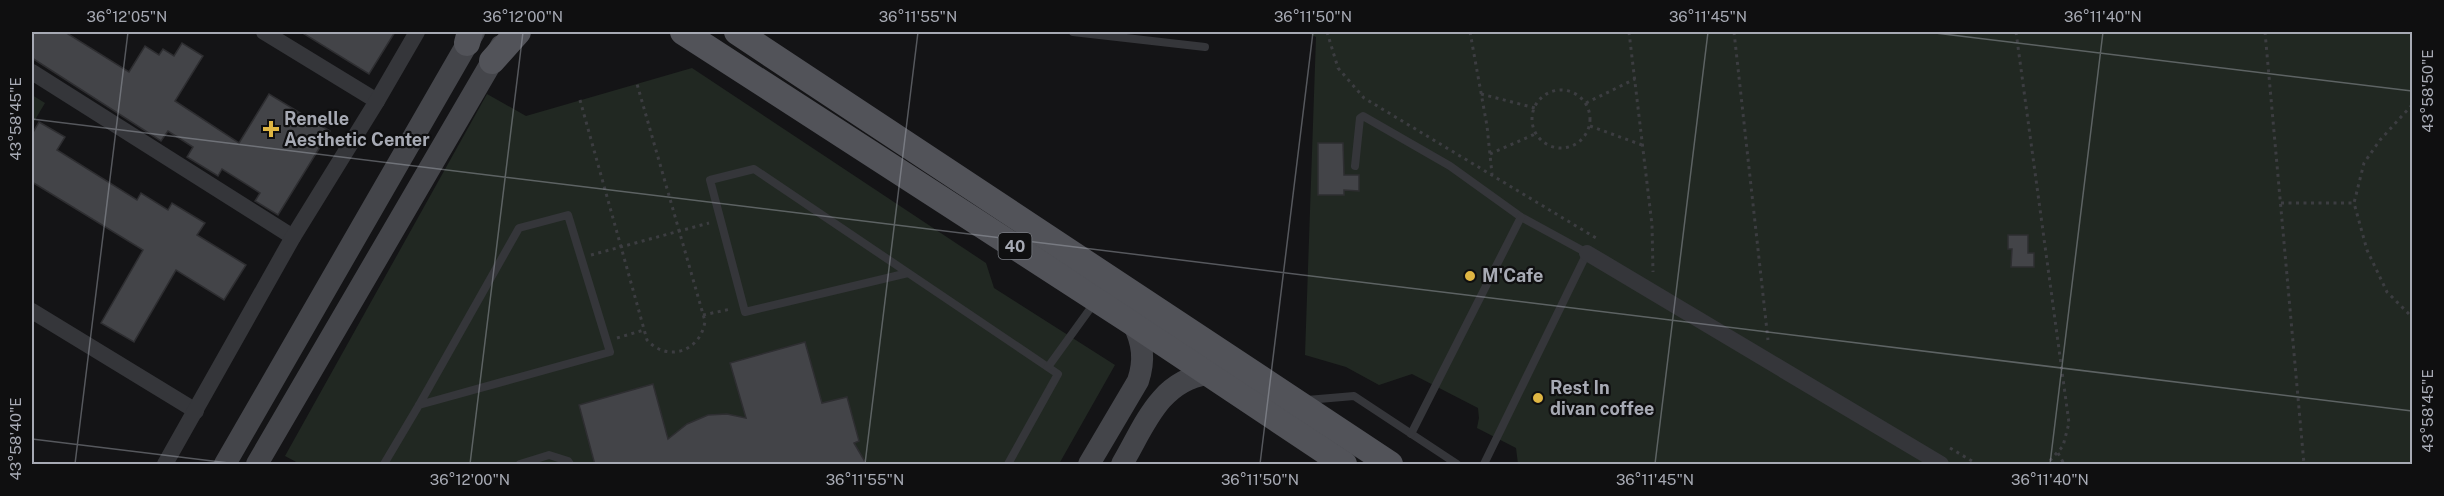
<svg xmlns="http://www.w3.org/2000/svg" width="2444" height="496" font-family="'Public Sans',sans-serif">
<style>
.green{fill:#212822}
.building{fill:#434448;stroke:#2e2e31;stroke-width:1.5}
.lines{fill:none;stroke-linecap:round;stroke-linejoin:round}
.path{stroke:#3c3d41;stroke-width:3;stroke-dasharray:3 4.5;stroke-linecap:butt}
.lane{stroke:#35363a;stroke-width:8}
.street{stroke:#35363a;stroke-width:16}
.secondary{stroke:#44454a;stroke-width:22}
.primary{stroke:#525359;stroke-width:26}
.ticks{fill:none;stroke:#a7aab4;stroke-width:1.5;stroke-opacity:0.45}
.poi-dot{fill:#dfb643;stroke:#0f0f10;stroke-width:2}
.labels{text-anchor:middle;stroke-width:4.5;stroke-linejoin:round;paint-order:stroke}
.shield{fill:#0f0f10;stroke:#797c83;stroke-width:1.5}
.shield-label{font-size:16px;font-weight:bold;fill:#a7aab4}
.poi-label{font-size:18px;font-weight:bold;fill:#a7aab4;stroke:#0f0f10;text-anchor:start}
.neatline{fill:none;stroke:#a7aab4;stroke-width:2}
.ticks-label{font-size:15px;text-anchor:middle;fill:#a7aab4}
</style>
<rect width="100%" height="100%" fill="#141416"/>
<g class="green">
<path d="M 1306,32 L 2412,32 L 2412,464 L 1518,464 L 1516,448 L 1477,428 L 1479,418 L 1478,408 L 1412,374 L 1379,385 L 1346,367 L 1305,355 L 1316,37 Z"/>
<path d="M 692,68 L 986,263 L 994,288 L 1115,365 L 1059,464 L 300,464 L 285,456 L 487,94 L 526,116 Z"/>
<path d="M 32,95 L 45,103 L 32,125 Z"/>
</g>
<g class="building">
<path d="M 32,32 L 65,32 L 129,72 L 145,46 L 159,55 L 163,49 L 174,56 L 182,43 L 203,56 L 175,101 L 239,143 L 269,94 L 330,131 L 278,215 L 255,201 L 260,193 L 222,169 L 218,176 L 187,157 L 193,147 L 168,131 L 161,141 L 32,58 Z"/>
<path d="M 301,32 L 395,32 L 369,74 Z"/>
<path d="M 39,122 L 65,137 L 57,150 L 137,200 L 141,193 L 168,210 L 172,203 L 205,223 L 197,235 L 246,265 L 224,300 L 176,270 L 134,342 L 101,323 L 143,250 L 32,182 L 32,134 Z"/>
<path d="M 1318,143 L 1343,143 L 1344,175 L 1359,175 L 1359,191 L 1344,190 L 1344,195 L 1318,195 Z"/>
<path d="M 2008,235 L 2028,235 L 2028,253 L 2034,253 L 2034,267 L 2011,267 L 2012,249 L 2008,249 Z"/>
<path d="M 805,342 L 822,403 L 847,397 L 859,441 L 854,443 L 867,465 L 595,465 L 579,405 L 653,384 L 668,439 L 687,424 L 708,415 L 727,414 L 746,418 L 730,363 Z"/>
</g>
<g class="lines">
<g class="path">
<path d="M 1327,32 L 1338,68 L 1364,98 L 1596,238"/>
<path d="M 1470,32 L 1487,126 L 1492,174"/>
<path d="M 1629,32 L 1652,225 L 1653,272"/>
<path d="M 1734,32 L 1768,340"/>
<path d="M 2016,32 L 2069,423 L 2063,446 L 2047,464"/>
<path d="M 2265,32 L 2304,464"/>
<circle cx="1561" cy="119" r="29"/>
<path d="M 1481,94 L 1535,108"/>
<path d="M 580,100 L 647,340 C 668,363 701,351 705,321 L 637,84"/>
<path d="M 1586,103 L 1635,79"/>
<path d="M 2412,105 L 2380,140 L 2364,163 L 2354,203 L 2367,250 L 2387,292 L 2412,317"/>
<path d="M 1590,126 L 1642,145"/>
<path d="M 1490,154 L 1535,134"/>
<path d="M 2281,203 L 2354,203"/>
<path d="M 591,255 L 709,223"/>
<path d="M 703,315 L 731,309"/>
<path d="M 617,338 L 644,330"/>
<path d="M 1950,448 L 1977,464"/>
<path d="M 2058,453 L 2064,464"/>
</g>
<g class="lane">
<path d="M 1073,32 L 1205,47"/>
<path d="M 1355,166 L 1360,118 L 1363,116 L 1450,166 L 1521,217 L 1587,253 L 1484,464"/>
<path d="M 908,273 L 745,312 L 710,180 L 754,169 L 1058,374 L 1008,464"/>
<path d="M 1048,367 L 1095,302"/>
<path d="M 1307,400 L 1354,396 L 1457,464"/>
<path d="M 1411,434 L 1521,217"/>
<path d="M 384,464 L 419,405 L 519,228 L 568,215 L 610,352 L 419,405"/>
<path d="M 520,464 L 549,455 L 568,461 L 570,464"/>
</g>
<g class="street">
<path d="M 264,32 L 377,101"/>
<path d="M 32,72 L 293,237"/>
<path d="M 1587,253 L 1941,464"/>
<path d="M 32,311 L 196,411"/>
<path d="M 165,464 L 293,237 L 377,101 L 417,32"/>
</g>
<g class="secondary">
<path d="M 225,464 L 474,32"/>
<path d="M 257,464 L 501,46"/>
<path d="M 1089,464 L 1138,381 C 1145,360 1143,343 1133,323"/>
<path d="M 1122,464 C 1144,427 1159,381 1207,374"/>
</g>
<g class="primary">
<path d="M 683,32 L 1133,323 L 1344,464"/>
<path d="M 737,32 L 1390,464"/>
<path d="M 467,43 L 470,32"/>
<path d="M 492,61 L 518,32"/>
</g>
</g>
<path class="ticks" d="M 1927,32 L 2412,91M 32,119 L 2412,411M 32,439 L 237,464M 75,464 L 128,32M 470,464 L 523,32M 865,464 L 918,32M 1260,464 L 1313,32M 1655,464 L 1708,32M 2050,464 L 2103,32"/>
<g class="poi-dot">
<path d="M268 120h6v6h6v6h-6v6h-6v-6h-6v-6h6z"/>
<circle cx="1470" cy="276" r="6"/>
<circle cx="1538" cy="398" r="6"/>
</g>
<g class="labels">
<rect class="shield" x="998.5" y="233" width="33" height="26" rx="4.5"/>
<g class="shield-label">
<text x="1015" y="252">40</text>
</g>
<g class="poi-label">
<text x="284" y="125">Renelle<tspan x="284" dy="21">Aesthetic Center</tspan></text>
<text x="1482" y="282">M'Cafe</text>
<text x="1550" y="394">Rest In<tspan x="1550" dy="21">divan coffee</tspan></text>
</g>
</g>
<rect width="2444" height="496" fill="none" stroke="#0f0f10" stroke-width="66"/>
<rect x="33" y="33" width="2378" height="430" class="neatline"/>
<g class="ticks-label">
<text x="127" y="22">36°12'05"N</text>
<text x="523" y="22">36°12'00"N</text>
<text x="918" y="22">36°11'55"N</text>
<text x="1313" y="22">36°11'50"N</text>
<text x="1708" y="22">36°11'45"N</text>
<text x="2103" y="22">36°11'40"N</text>
<text transform="translate(2428 91) rotate(-90)" y="5">43°58'50"E</text>
<text transform="translate(16 119) rotate(-90)" y="5">43°58'45"E</text>
<text transform="translate(2428 411) rotate(-90)" y="5">43°58'45"E</text>
<text transform="translate(16 439) rotate(-90)" y="5">43°58'40"E</text>
<text x="470" y="485">36°12'00"N</text>
<text x="865" y="485">36°11'55"N</text>
<text x="1260" y="485">36°11'50"N</text>
<text x="1655" y="485">36°11'45"N</text>
<text x="2050" y="485">36°11'40"N</text>
</g>
</svg>
